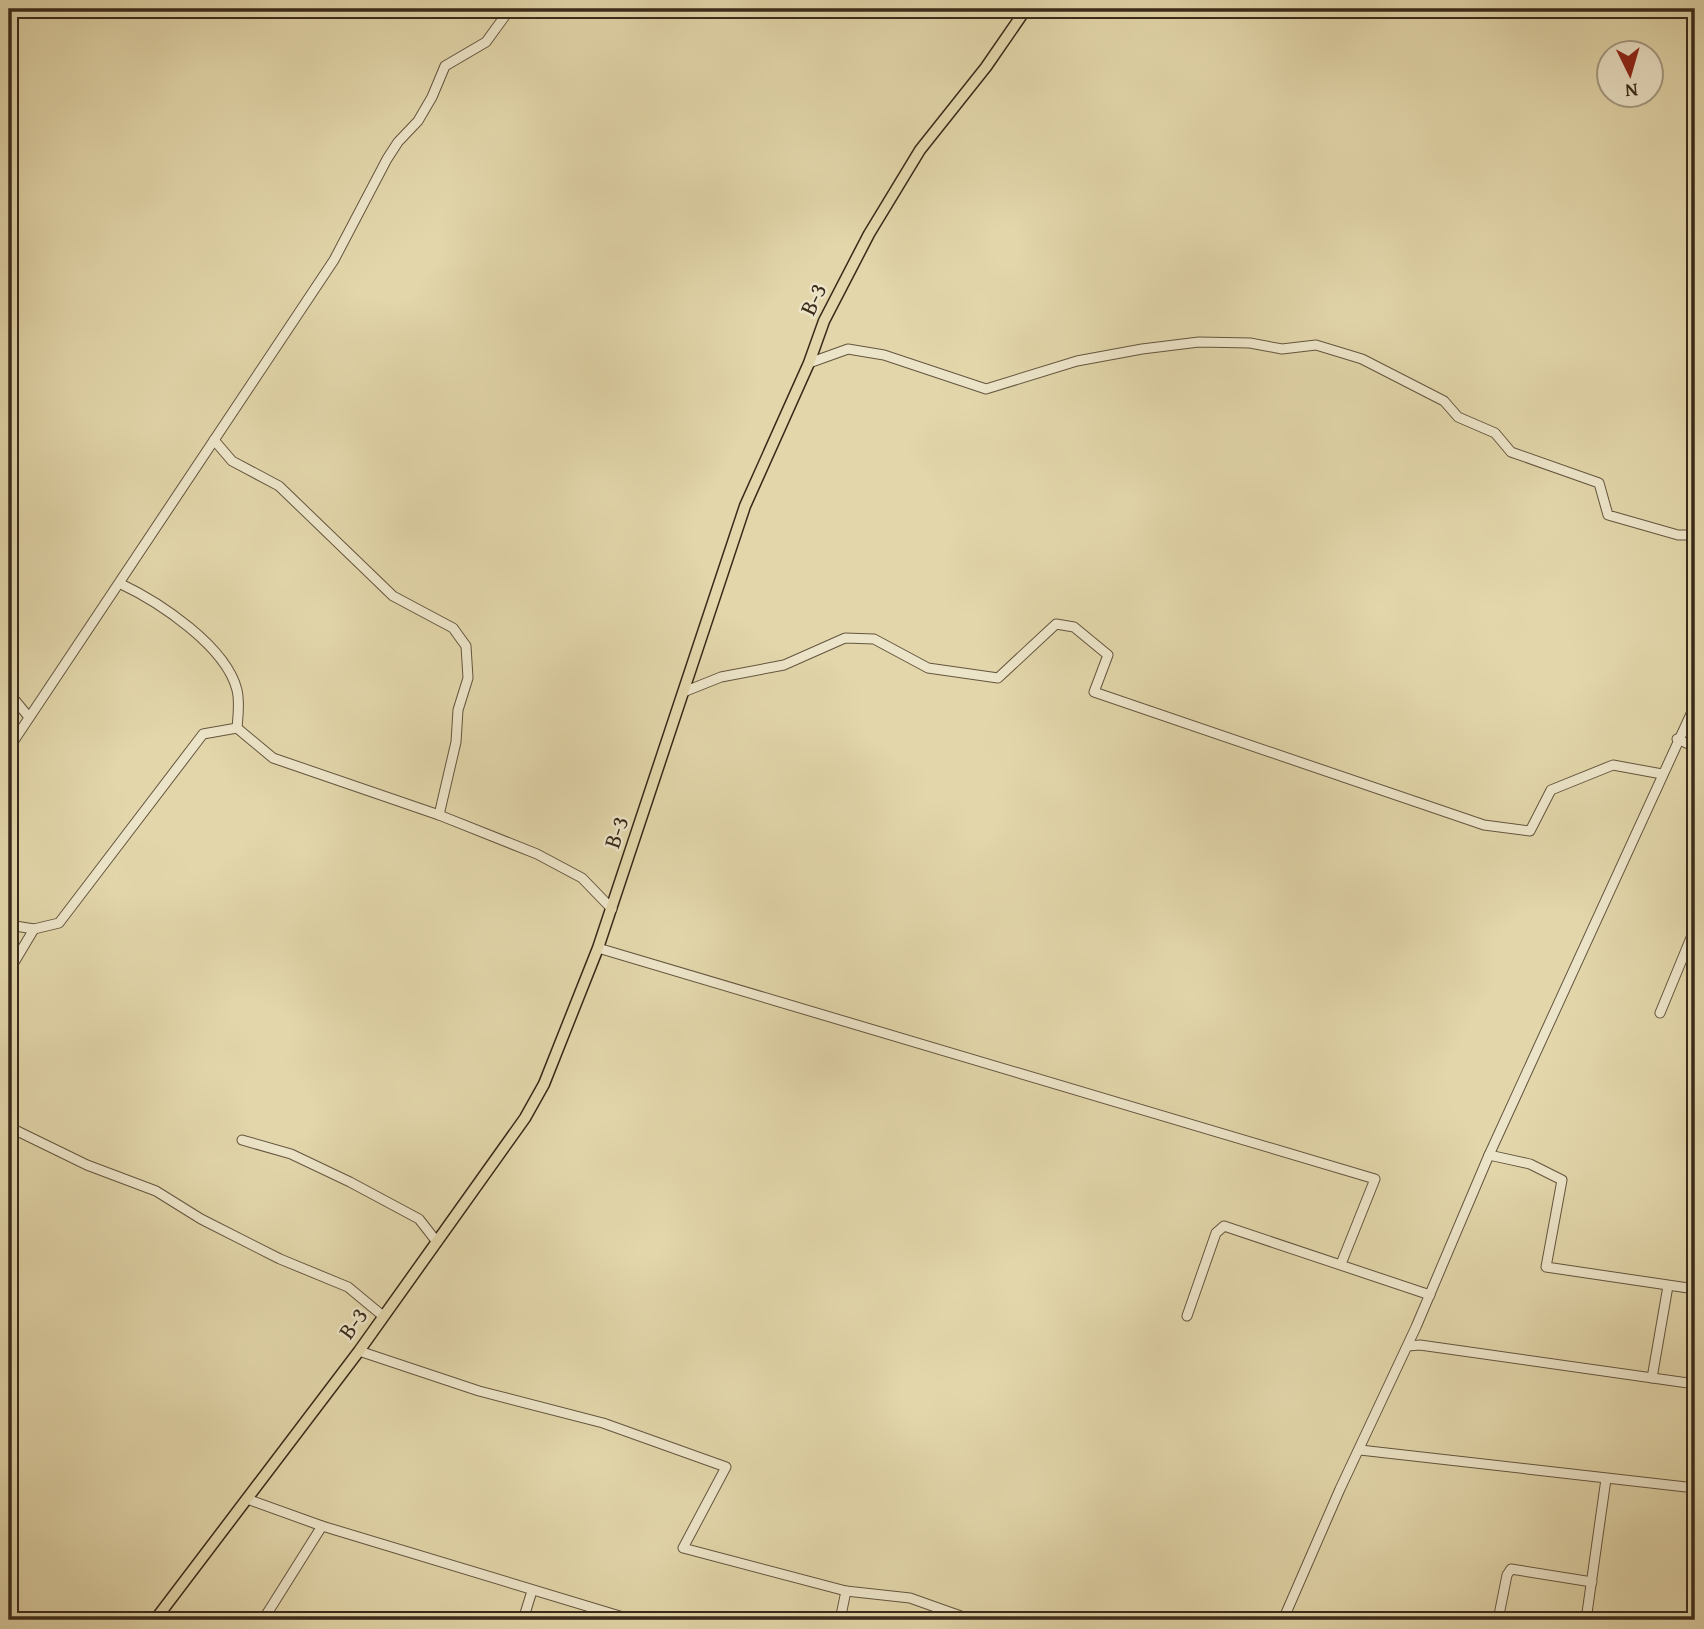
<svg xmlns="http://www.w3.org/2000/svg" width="1704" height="1629" font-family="'Gentium Book Plus',serif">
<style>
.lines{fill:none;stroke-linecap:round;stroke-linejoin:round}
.minor-casing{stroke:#64553e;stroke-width:11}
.major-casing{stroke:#3a2a1a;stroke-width:13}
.minor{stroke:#ece4c8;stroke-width:9}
.major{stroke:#e2d6aa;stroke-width:10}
.labels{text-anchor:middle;stroke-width:5;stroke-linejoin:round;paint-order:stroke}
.street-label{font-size:23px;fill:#3a2a1a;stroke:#ece4c8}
</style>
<rect width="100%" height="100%" fill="#e2d6aa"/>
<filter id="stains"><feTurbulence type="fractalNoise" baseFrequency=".00286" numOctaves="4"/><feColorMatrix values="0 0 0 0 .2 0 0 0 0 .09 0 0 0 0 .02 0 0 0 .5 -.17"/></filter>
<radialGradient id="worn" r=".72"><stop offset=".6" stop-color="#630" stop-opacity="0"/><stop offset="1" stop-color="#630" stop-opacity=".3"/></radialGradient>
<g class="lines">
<g class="minor-casing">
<g id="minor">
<path d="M 809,363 L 848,349 L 884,355 L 986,389 L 1077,361 L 1142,349 L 1199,342 L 1250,343 L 1282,349 L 1316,345 L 1362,359 L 1444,401 L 1458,417 L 1495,433 L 1511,452 L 1599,483 L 1608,515 L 1678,535 L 1695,535"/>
<path d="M 214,440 L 232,461 L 279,486 L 393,596 L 453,628 L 466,646 L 468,678 L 458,710 L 456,742 L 439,815 L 537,854 L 582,878 L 612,909"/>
<path d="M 121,584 C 159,602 226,646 237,690 C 240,702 238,717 237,728"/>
<path d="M 686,691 L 721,677 L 784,665 L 845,638 L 874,639 L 928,668 L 998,678 L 1056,624 L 1074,627 L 1108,655 L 1094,692 L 1484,825 L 1530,831 L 1551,790 L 1613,765 L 1662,774"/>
<path d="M 9,693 L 28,716"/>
<path d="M 1677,739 L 1695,747"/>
<path d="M 9,748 L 334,260 L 387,159 L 398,142 L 418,121 L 432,97 L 445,66 L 486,42 L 510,9"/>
<path d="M 9,925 L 34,929 L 59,923 L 203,734 L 237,728 L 273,758 L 439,815"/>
<path d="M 598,948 L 1375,1179 L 1341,1264"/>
<path d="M 9,971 L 34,929"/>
<path d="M 1660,1013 L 1695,928"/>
<path d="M 9,1127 L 87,1165 L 156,1191 L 201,1219 L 280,1259 L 348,1287 L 383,1316"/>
<path d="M 242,1140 L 291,1154 L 350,1182 L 419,1219 L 437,1242"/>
<path d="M 1489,1155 L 1530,1164 L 1562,1180 L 1546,1267 L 1695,1289"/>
<path d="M 1187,1316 L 1216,1233 L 1224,1226 L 1430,1295"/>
<path d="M 1408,1346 L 1420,1345 L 1695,1384"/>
<path d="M 359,1351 L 479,1391 L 603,1423 L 726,1467 L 683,1548 L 846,1591 L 840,1620"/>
<path d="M 1652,1378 L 1668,1286"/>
<path d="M 1360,1450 L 1695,1488"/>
<path d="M 247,1499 L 322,1526 L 633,1620"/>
<path d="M 846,1591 L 910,1598 L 972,1620"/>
<path d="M 263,1620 L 322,1526"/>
<path d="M 523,1620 L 532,1591"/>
<path d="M 1283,1620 L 1340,1489 L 1416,1327 L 1489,1155 L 1695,705"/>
<path d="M 1498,1620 L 1507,1575 L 1511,1569 L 1592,1582"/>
<path d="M 1586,1620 L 1606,1479"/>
</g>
</g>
<g class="major-casing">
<path id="major" d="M 155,1620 L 359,1351 L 525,1118 L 544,1084 L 598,948 L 745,506 L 809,363 L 824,321 L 869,234 L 920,150 L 986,67 L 1026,9"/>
</g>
<use href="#minor" class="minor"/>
<use href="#major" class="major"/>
</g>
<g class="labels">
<g class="street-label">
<text transform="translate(813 299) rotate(-64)" y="8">B-3</text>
<text transform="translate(616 832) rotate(-71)" y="8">B-3</text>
<text transform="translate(353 1323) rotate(-54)" y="8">B-3</text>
</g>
</g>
<rect width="1704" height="1629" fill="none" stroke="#e2d6aa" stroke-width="35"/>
<rect x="10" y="10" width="1683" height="1608" fill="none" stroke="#3a2a1a" stroke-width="3.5"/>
<rect x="18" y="18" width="1669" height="1594" fill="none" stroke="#3a2a1a" stroke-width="2"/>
<g transform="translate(1630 74) rotate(175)"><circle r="33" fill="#ece4c8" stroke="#a59a82" stroke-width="2"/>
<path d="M0-5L12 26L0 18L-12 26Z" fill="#8f2418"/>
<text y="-10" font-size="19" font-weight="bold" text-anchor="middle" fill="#3a2a1a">N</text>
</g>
<rect width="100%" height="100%" filter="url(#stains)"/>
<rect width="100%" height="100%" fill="url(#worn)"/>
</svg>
